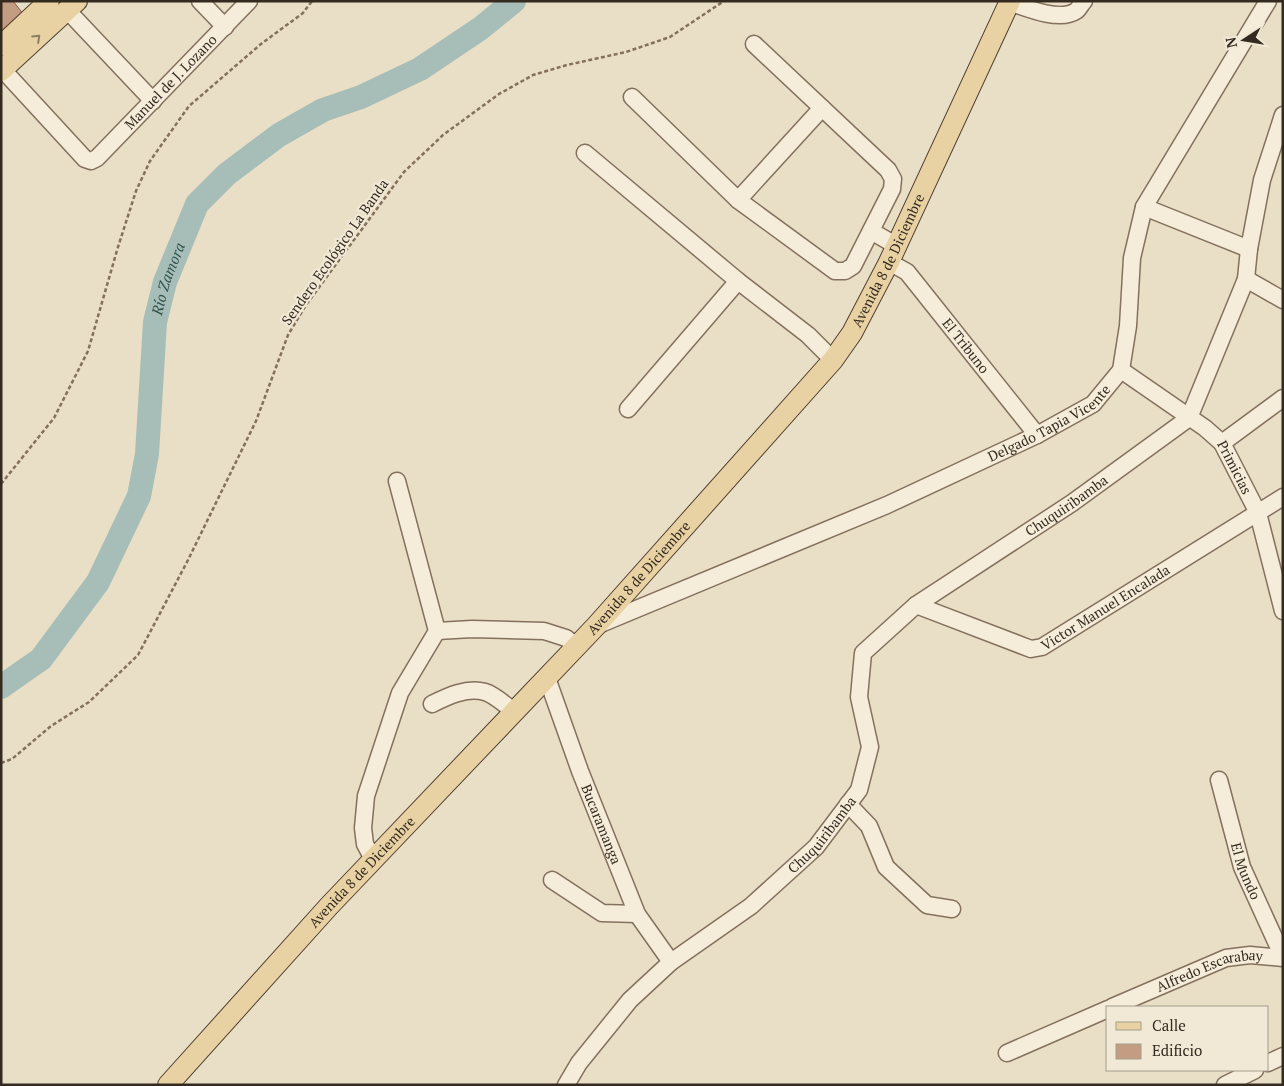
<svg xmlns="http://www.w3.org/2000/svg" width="1284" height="1086" font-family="'PT Serif',serif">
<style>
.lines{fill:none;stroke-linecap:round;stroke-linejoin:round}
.river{stroke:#a7bdb7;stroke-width:24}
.building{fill:#c39c81;stroke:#7f5c47}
.minor-casing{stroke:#83715e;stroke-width:19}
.major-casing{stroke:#514032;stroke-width:22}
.path{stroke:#83715e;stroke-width:2.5;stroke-dasharray:4 2.5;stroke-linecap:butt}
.minor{stroke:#f5ecd9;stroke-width:16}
.major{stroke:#e8d2a3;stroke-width:20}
.oneway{stroke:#8e7e62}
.labels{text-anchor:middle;stroke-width:4.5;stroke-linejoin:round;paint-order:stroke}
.street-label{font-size:14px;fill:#352a20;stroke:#f1e9d5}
.water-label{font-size:15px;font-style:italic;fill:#315350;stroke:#f1e9d5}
</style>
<rect width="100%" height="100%" fill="#e9dec6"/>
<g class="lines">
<path class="river" id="s1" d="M 1,687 L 41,659 L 98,582 L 139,496 L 147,454 L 155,322 L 165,282 L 197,204 L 227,174 L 279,135 L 323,110 L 361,97 L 420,69 L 481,28 L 514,1"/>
</g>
<path class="building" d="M 1,1 L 13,1 L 24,15 L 1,36 Z"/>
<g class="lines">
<g class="minor-casing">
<g id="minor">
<path d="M 200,1 L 225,27"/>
<path d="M 1009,2 C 1026,8 1060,22 1076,11 C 1079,9 1081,4 1084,1"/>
<path d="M 67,10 L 153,101"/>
<path id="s2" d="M 3,70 L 85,159 L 91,161 L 97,158 L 249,1"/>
<path d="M 632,97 L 738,200 L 835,271 L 845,271 L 853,266 L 892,189 L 893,179 L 888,170 L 754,44"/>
<path d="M 585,153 L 738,281 L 808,335 L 833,360"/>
<path d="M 738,200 L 822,108"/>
<path d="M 1144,207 L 1249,249"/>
<path d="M 871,231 L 897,246"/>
<path id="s3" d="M 889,262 L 907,272 L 1037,435"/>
<path d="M 1246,279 L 1283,300"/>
<path id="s4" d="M 1121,370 L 1205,428 L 1222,443 L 1258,513 L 1283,611"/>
<path d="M 628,409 L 738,281"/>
<path d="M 1189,418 L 1246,279 L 1249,249 L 1262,180 L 1283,115"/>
<path d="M 1222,443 L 1283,398"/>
<path id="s5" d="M 916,605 L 1031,649 L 1042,647 L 1283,497"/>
<path id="s6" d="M 598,625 L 887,505 L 1037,435 L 1093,404 L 1121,370 L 1128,326 L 1132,258 L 1144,207 L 1268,1"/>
<path d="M 437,631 L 472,629 L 544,631 L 566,638 L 576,646"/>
<path id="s7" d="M 547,678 L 580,771 L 637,914 L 671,962"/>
<path d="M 432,704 C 448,696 467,687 485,692 C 495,695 506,705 514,712"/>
<path id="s8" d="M 1219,780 L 1242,867 L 1283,957"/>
<path d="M 848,804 L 869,826 L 886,867 L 927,905 L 952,909"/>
<path d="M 373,859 L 365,844 L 363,828 L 366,796 L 400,693 L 437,631 L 397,481"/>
<path d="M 552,880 L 602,913 L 637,914"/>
<path id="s9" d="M 1112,1007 L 1226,958 L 1250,955 L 1283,958"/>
<path d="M 1007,1053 L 1108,1009"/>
<path d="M 1268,1063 L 1283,1056"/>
<path id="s10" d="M 566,1085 L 579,1063 L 630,1000 L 671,962 L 751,906 L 816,847 L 859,790 L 870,747 L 859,697 L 863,653 L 916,605 L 1072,503 L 1189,418"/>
<path d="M 1225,1085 L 1255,1070"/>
</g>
</g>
<g class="major-casing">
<g id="major">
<path d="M 1,46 L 49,1"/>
<path d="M 1,71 L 77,1"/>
<path id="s11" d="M 168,1085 L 329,906 L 596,626 L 833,360 L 852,333 L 889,262 L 1010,1"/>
</g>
</g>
<g class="path">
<path d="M 1,484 L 54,418 L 88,351 L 118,247 L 136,191 L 150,161 L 189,106 L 261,44 L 303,13 L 312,1"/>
<path d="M 1,763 L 12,759 L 51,726 L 89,702 L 138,655 L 188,560 L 256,421 L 288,335 L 306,305 L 404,172 L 443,135 L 499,94 L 533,75 L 567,65 L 626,52 L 670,37 L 724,1"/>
</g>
<use href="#minor" class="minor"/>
<use href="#major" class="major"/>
</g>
<defs><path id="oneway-chevron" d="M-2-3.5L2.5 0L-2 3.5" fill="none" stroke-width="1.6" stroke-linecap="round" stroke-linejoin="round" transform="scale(1.25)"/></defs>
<use class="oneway" href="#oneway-chevron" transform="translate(37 38) rotate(-43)"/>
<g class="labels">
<g class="street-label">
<text dy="5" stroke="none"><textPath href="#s2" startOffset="240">Manuel de J. Lozano</textPath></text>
<text transform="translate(335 252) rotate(-55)" y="5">Sendero Ecológico La Banda</text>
<text dy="5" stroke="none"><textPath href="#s11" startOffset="1098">Avenida 8 de Diciembre</textPath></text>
<text dy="5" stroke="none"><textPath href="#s3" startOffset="115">El Tribuno</textPath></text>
<text dy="5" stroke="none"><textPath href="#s6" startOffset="495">Delgado Tapia Vicente</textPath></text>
<text dy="5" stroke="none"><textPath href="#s4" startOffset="152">Primicias</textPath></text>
<text dy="5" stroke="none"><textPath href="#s10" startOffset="811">Chuquiribamba</textPath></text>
<text dy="5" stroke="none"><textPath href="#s11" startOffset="692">Avenida 8 de Diciembre</textPath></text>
<text dy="5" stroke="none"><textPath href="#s5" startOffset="209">Victor Manuel Encalada</textPath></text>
<text dy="5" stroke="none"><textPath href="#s7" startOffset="156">Bucaramanga</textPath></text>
<text dy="5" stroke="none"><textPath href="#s10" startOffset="361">Chuquiribamba</textPath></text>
<text dy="5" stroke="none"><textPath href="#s8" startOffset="95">El Mundo</textPath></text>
<text dy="5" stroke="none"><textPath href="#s11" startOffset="288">Avenida 8 de Diciembre</textPath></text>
<text dy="5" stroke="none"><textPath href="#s9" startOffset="105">Alfredo Escarabay</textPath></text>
</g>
<g class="water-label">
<text dy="5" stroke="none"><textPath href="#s1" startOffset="460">Río Zamora</textPath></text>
</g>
</g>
<rect width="1284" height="1086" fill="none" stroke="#352a20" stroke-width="5"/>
<rect x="1106" y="1006" width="162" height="65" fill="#f1e9d5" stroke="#a69d8d"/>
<rect x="1116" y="1022" width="25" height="8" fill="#e8d2a3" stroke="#a69d8d"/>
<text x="1152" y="1031" font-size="15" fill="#352a20">Calle</text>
<rect x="1116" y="1044" width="25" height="15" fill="#c39c81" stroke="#a69d8d"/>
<text x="1152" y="1056" font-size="15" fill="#352a20">Edificio</text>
<g transform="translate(1244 40) rotate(258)" stroke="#f1e9d5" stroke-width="4" paint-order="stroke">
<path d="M0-4L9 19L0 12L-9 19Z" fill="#352a20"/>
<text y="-8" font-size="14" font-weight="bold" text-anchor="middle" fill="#352a20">N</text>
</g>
</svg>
